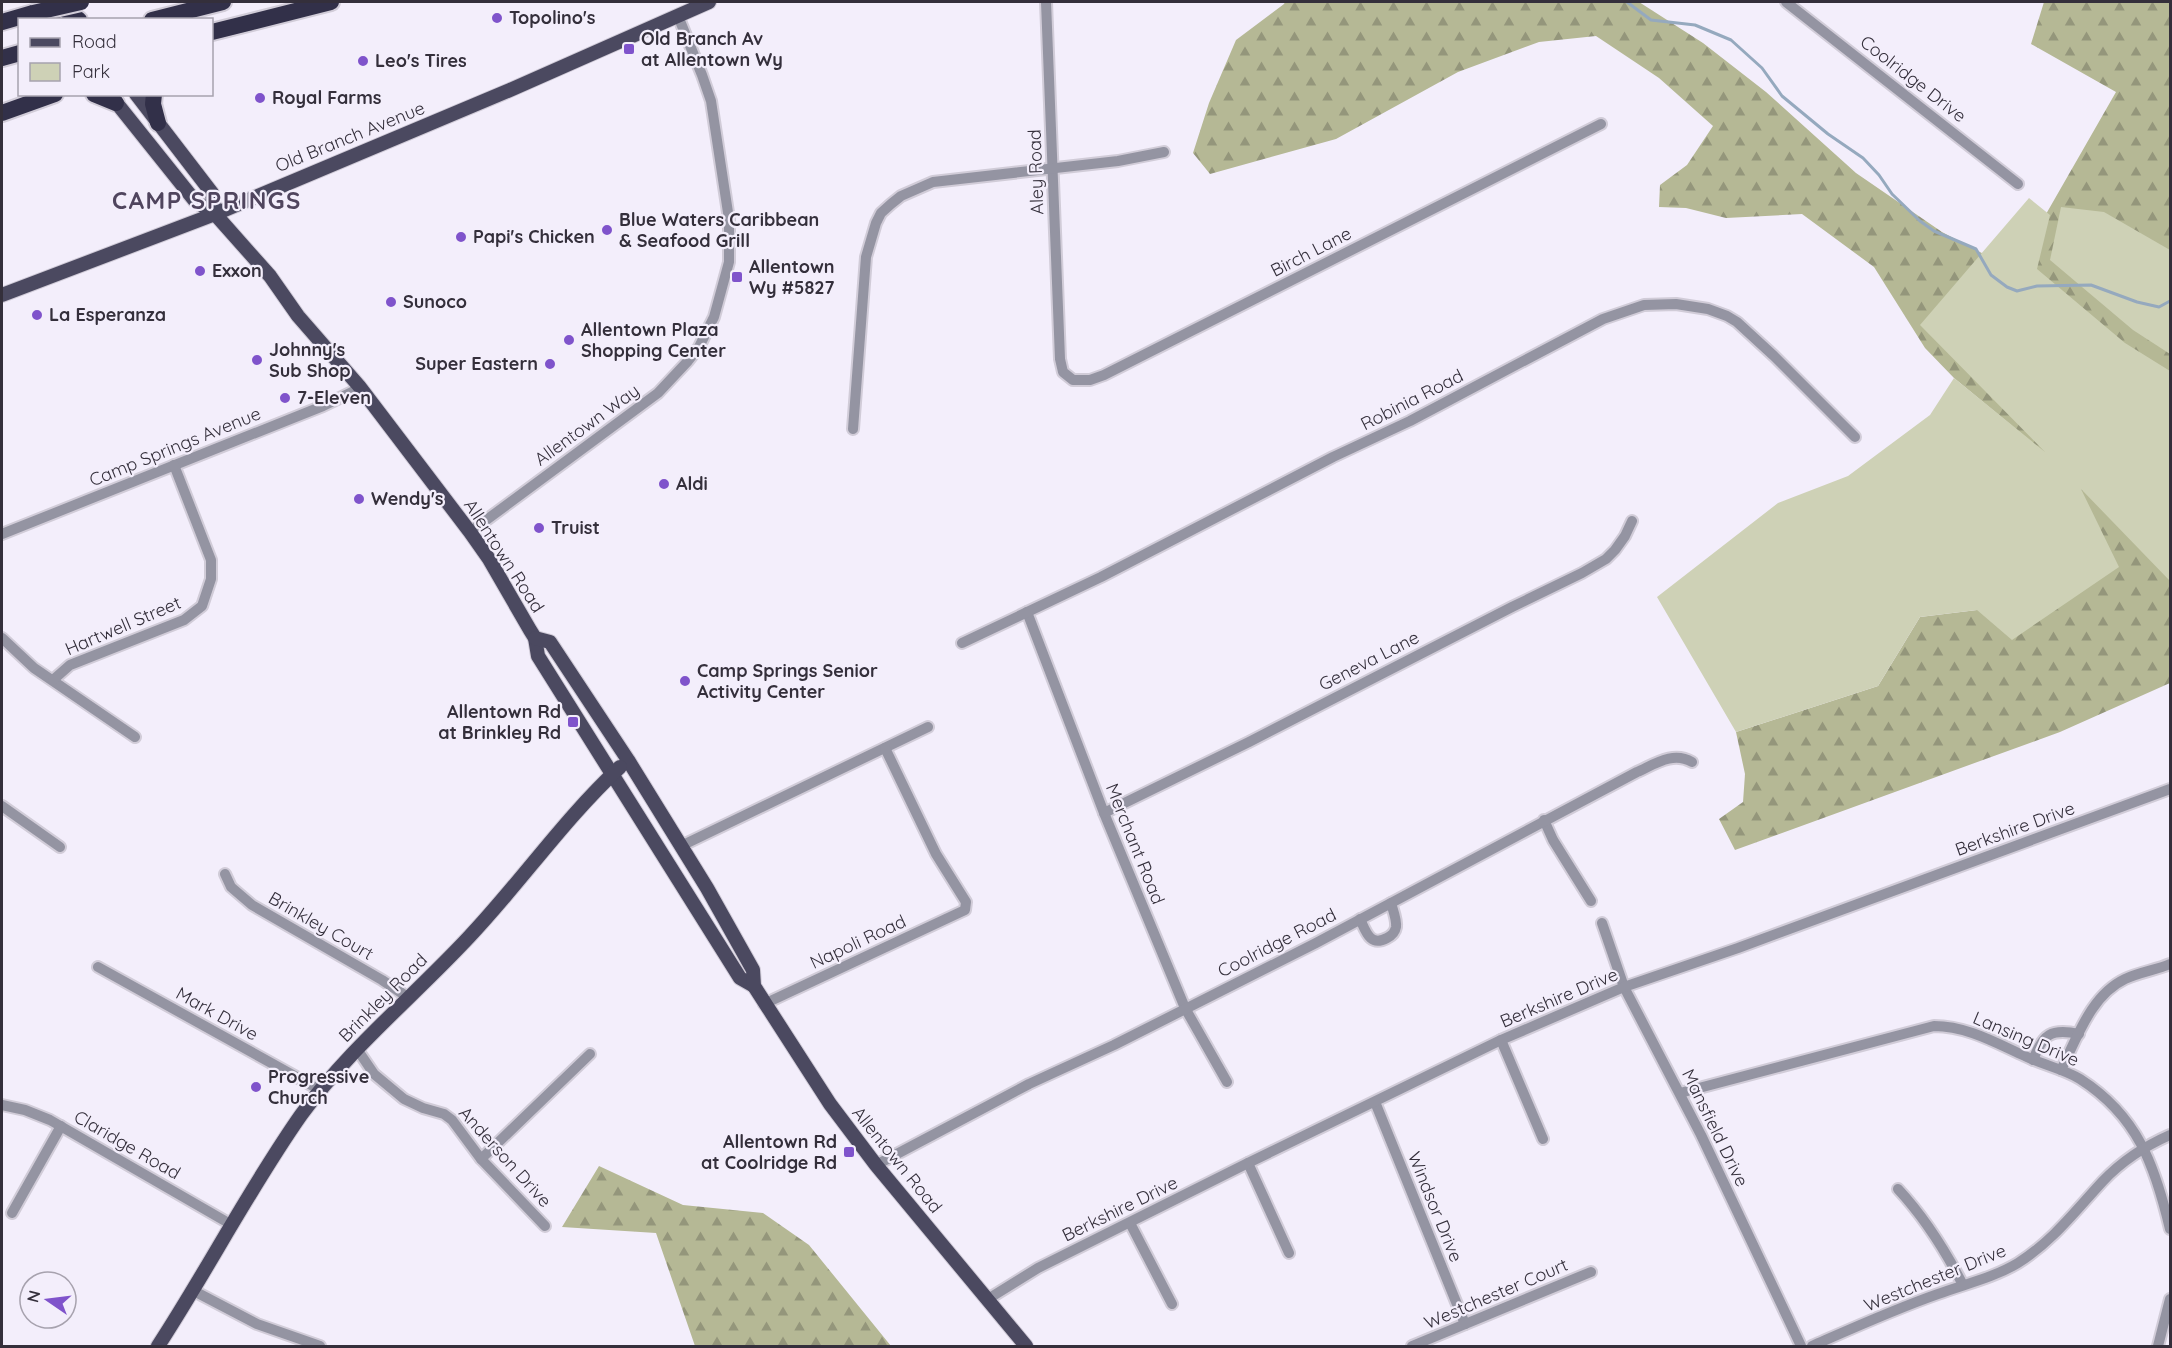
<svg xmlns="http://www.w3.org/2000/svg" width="2172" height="1348" font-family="Quicksand,sans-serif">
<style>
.forest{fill:url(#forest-firs)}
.green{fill:#ced1b6}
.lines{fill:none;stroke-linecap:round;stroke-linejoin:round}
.stream{stroke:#95a9be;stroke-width:3}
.minor-casing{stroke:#d1ccd8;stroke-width:14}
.major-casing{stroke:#d1ccd8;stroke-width:16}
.highway-casing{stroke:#d1ccd8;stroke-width:20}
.minor{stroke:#9494a2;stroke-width:10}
.major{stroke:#4b4960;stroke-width:14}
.highway{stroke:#323049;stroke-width:16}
.highway-bridge-casing{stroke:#d1ccd8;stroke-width:20;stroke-linecap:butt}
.highway-bridge{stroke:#323049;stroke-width:16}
.poi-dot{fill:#7f53cb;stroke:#f3eefb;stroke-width:2}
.labels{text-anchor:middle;stroke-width:4.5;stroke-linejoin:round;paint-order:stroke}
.poi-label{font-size:18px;font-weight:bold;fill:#342f3b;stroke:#f3eefb;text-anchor:start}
.street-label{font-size:18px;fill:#342f3b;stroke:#f3eefb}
.district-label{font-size:24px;font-weight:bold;letter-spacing:1.5px;fill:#50455e;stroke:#f3eefb}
</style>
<defs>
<pattern id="forest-firs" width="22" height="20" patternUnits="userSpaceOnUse" patternTransform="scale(1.5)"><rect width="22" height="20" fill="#b5b895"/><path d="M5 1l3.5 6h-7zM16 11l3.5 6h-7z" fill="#94967b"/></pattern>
</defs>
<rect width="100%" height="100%" fill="#f3eefb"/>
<g class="forest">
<path d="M 1285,2 L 1639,2 L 1703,43 L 1766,92 L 1856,173 L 1942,232 L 2014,270 L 2116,92 L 2031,44 L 2044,2 L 2170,2 L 2170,683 L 2060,732 L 1735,850 L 1719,819 L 1743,802 L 1745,774 L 1736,732 L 1878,686 L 1920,617 L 1977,610 L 2075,478 L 1954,378 L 1925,348 L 1874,267 L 1802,214 L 1726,218 L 1686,208 L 1659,207 L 1660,185 L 1687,165 L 1713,126 L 1659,78 L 1596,36 L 1539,42 L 1458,72 L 1336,139 L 1210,174 L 1193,153 L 1209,103 L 1236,40 L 1284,4 Z"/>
<path d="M 599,1166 L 683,1205 L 763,1213 L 809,1245 L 891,1346 L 695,1346 L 656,1233 L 562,1227 Z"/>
</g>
<g class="green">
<path d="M 2029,198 L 2050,215 L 2037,269 L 2125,343 L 2170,371 L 2170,581 L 2081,489 L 2119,567 L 2012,640 L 1977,610 L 1920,617 L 1878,686 L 1736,732 L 1657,597 L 1778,503 L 1848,476 L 1930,415 L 1954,378 L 2045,452 L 1920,325 Z"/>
<path d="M 2061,207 L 2104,212 L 2170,250 L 2170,354 L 2133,330 L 2050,260 Z"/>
</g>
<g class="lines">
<path class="stream" d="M 1627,2 L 1651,20 L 1695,25 L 1731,40 L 1762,68 L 1782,96 L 1828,134 L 1863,158 L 1879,175 L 1892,194 L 1920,221 L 1934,231 L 1976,249 L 1991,275 L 2007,287 L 2017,291 L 2037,286 L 2091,285 L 2137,302 L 2159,307 L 2170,301"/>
<g class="minor-casing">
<g id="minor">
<path d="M 1046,2 L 1060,359 L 1063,372 L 1073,380 L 1090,380 L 1104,375 L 1601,124"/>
<path d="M 1786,2 L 2018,184"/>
<path d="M 853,429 L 866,257 L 876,223 L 881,213 L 891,204 L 901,196 L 933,182 L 1118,161 L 1164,152"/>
<path d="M 470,532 L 658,393 L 688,361 L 699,347 L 714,317 L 729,262 L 729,219 L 711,101 L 702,75 L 678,16"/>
<path d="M 2,534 L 323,406 L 352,392 L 359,386"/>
<path d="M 1027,612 L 1104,813 L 1185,1008 L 1227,1082"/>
<path d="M 2,638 L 34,668 L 135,737"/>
<path d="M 962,643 L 1101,577 L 1333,457 L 1410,421 L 1603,319 L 1644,305 L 1676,304 L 1708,309 L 1727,316 L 1737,322 L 1774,356 L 1855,437"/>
<path d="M 53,680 L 70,665 L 184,620 L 202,606 L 211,579 L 211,560 L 174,465"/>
<path d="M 2,806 L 60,847"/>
<path d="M 1104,813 L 1249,742 L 1512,607 L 1582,573 L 1606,559 L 1615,550 L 1625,536 L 1632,521"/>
<path d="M 1544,820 L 1553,840 L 1591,901"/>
<path d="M 681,846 L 928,727"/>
<path d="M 225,874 L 231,887 L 252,905 L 382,980 L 409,998"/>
<path d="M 1360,919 C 1366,932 1370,947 1387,938 C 1391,936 1395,933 1396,927 C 1397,920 1393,910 1391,903"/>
<path d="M 1602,923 L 1624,987 L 1701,1135 L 1801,1346"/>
<path d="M 98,967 L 320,1090"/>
<path d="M 764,1004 L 965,910 L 966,902 L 936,854 L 885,748"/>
<path d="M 1501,1040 L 1543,1139"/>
<path d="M 357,1049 L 374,1074 L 404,1099 L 423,1108 L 444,1114 L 452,1120 L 481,1159 L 545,1226"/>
<path d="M 2033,1060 C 2043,1034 2051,1028 2079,1034"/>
<path d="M 2061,1070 C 2077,1038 2091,995 2125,979 C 2140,972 2156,970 2170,964"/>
<path d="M 1680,1093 L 1934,1026 C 1967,1026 1996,1043 2025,1056 C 2043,1065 2064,1069 2080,1079 C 2138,1116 2155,1166 2170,1229"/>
<path d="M 1375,1102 L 1465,1324"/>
<path d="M 2,1105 L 25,1110 L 50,1120 L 232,1225"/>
<path d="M 481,1159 L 590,1054"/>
<path d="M 1248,1163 L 1289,1253"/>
<path d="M 876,1165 L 1029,1084 L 1114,1045 L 1316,943 L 1637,772 C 1655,764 1673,751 1692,762"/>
<path d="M 1898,1189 C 1925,1218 1945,1250 1963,1285"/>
<path d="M 12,1213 L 61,1126"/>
<path d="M 1130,1223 L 1172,1304"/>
<path d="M 192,1290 L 257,1324 L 320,1346"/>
<path d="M 988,1299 L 1038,1268 L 1248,1163 L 1501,1040 L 1624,987 L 1738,948 L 2170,789"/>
<path d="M 1412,1346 L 1591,1272"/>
<path d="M 1812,1346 C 1853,1328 1895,1309 1938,1294 C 1965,1284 1993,1278 2018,1263 C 2053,1241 2076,1210 2103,1181 C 2122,1161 2145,1146 2170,1135"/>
<path d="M 2158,1346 L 2170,1299"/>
</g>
</g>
<g class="major-casing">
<g id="major">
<path d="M 41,2 L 54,20"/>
<path d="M 136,94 L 212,193 L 215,214"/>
<path d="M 111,96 L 195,201 L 215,214 L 270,276 L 298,316 L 359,386 L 470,532 L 489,559 L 530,630 L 535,638 L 538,656 L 740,978 L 754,986"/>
<path d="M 2,295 L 215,214 L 510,90 L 709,2"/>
<path d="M 535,638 L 550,642 L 628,760 L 707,888 L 753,970 L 754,986 L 830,1104 L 876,1165 L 1026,1346"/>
<path d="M 158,1346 C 207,1271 249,1189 301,1115 C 349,1049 413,997 469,937 C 521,882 564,819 620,767"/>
</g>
</g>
<g class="highway-casing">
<g id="highway">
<path d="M 55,2 L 79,20"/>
<path d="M 152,20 L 223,2"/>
<path d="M 2,22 L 33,13"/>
<path d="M 212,32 L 331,2"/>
<path d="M 2,58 L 20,53"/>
<path d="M 94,94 L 116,103"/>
<path d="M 154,94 L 153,104 L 158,123"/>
<path d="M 2,113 L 55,94"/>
</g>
</g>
<use href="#minor" class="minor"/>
<use href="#major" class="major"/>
<use href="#highway" class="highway"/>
<g class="highway-bridge-casing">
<path id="highway-bridge" d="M 33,13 L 81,2"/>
</g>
<use href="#highway-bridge" class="highway-bridge"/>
</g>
<g class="poi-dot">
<circle cx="497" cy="18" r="6"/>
<rect x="623" y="43" width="12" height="12" rx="3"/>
<circle cx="363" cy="61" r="6"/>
<circle cx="260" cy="98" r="6"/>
<circle cx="607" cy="230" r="6"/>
<circle cx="461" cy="237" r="6"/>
<circle cx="200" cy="271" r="6"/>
<rect x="731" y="271" width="12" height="12" rx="3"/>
<circle cx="391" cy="302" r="6"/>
<circle cx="37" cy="315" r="6"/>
<circle cx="569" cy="340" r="6"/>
<circle cx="257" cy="360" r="6"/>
<circle cx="550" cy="364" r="6"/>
<circle cx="285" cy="398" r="6"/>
<circle cx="664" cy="484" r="6"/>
<circle cx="359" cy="499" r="6"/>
<circle cx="539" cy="528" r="6"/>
<circle cx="685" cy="681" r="6"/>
<rect x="567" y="716" width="12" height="12" rx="3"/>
<circle cx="256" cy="1087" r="6"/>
<rect x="843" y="1146" width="12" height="12" rx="3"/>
</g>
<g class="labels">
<g class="poi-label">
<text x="509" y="24">Topolino's</text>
<text x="641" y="45">Old Branch Av<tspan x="641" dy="21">at Allentown Wy</tspan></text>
<text x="375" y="67">Leo's Tires</text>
<text x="272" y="104">Royal Farms</text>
<text x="619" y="226">Blue Waters Caribbean<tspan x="619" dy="21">&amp; Seafood Grill</tspan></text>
<text x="473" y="243">Papi's Chicken</text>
<text x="749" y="273">Allentown<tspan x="749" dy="21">Wy #5827</tspan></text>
<text x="212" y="277">Exxon</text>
<text x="403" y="308">Sunoco</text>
<text x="49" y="321">La Esperanza</text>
<text x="581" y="336">Allentown Plaza<tspan x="581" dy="21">Shopping Center</tspan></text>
<text x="269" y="356">Johnny's<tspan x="269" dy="21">Sub Shop</tspan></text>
<text x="538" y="370" text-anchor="end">Super Eastern</text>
<text x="297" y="404">7-Eleven</text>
<text x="676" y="490">Aldi</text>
<text x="371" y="505">Wendy's</text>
<text x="551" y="534">Truist</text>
<text x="697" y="677">Camp Springs Senior<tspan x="697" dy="21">Activity Center</tspan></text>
<text x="561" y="718" text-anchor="end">Allentown Rd<tspan x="561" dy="21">at Brinkley Rd</tspan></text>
<text x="268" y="1083">Progressive<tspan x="268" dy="21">Church</tspan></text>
<text x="837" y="1148" text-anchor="end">Allentown Rd<tspan x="837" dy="21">at Coolridge Rd</tspan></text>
</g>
<g class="street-label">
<text transform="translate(1913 79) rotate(38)" y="6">Coolridge Drive</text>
<text transform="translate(350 137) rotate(-22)" y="6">Old Branch Avenue</text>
<text transform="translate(1036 172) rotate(-92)" y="6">Aley Road</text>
<text transform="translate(1311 252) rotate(-27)" y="6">Birch Lane</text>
<text transform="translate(1412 400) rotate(-27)" y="6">Robinia Road</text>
<text transform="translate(587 425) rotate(-36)" y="6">Allentown Way</text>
<text transform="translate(175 447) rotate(-22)" y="6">Camp Springs Avenue</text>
<text transform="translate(504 556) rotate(57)" y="6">Allentown Road</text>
<text transform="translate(123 626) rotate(-23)" y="6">Hartwell Street</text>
<text transform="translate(1369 661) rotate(-27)" y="6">Geneva Lane</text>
<text transform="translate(2015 829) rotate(-20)" y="6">Berkshire Drive</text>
<text transform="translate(1135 844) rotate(68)" y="6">Merchant Road</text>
<text transform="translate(321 926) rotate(30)" y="6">Brinkley Court</text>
<text transform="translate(858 942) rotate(-25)" y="6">Napoli Road</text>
<text transform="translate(1277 943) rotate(-27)" y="6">Coolridge Road</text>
<text transform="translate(383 998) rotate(-45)" y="6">Brinkley Road</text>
<text transform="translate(1559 998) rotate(-23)" y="6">Berkshire Drive</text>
<text transform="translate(217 1014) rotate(29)" y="6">Mark Drive</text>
<text transform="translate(2026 1039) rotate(23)" y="6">Lansing Drive</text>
<text transform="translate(1715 1128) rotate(64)" y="6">Mansfield Drive</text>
<text transform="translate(127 1145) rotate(30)" y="6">Claridge Road</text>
<text transform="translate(505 1157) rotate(48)" y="6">Anderson Drive</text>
<text transform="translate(897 1160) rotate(51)" y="6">Allentown Road</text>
<text transform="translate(1435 1207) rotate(68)" y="6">Windsor Drive</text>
<text transform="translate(1120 1209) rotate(-26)" y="6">Berkshire Drive</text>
<text transform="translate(1935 1278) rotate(-22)" y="6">Westchester Drive</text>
<text transform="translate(1496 1294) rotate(-23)" y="6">Westchester Court</text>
</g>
<g class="district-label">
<text x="207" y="209">CAMP SPRINGS</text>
</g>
</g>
<rect width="2172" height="1348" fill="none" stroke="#342f3b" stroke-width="6"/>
<rect x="18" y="18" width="195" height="78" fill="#f3eefb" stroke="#a7a2ae" stroke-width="1.5"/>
<rect x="30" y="38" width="30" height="9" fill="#4b4960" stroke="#a7a2ae" stroke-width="1.5"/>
<text x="72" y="48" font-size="18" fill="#342f3b">Road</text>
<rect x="30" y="63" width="30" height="18" fill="#ced1b6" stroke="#a7a2ae" stroke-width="1.5"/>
<text x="72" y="78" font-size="18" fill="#342f3b">Park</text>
<g transform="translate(48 1300) rotate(284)"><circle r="28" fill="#f3eefb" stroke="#a7a2ae" stroke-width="1.5"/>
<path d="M0-4.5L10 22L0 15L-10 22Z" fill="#7f53cb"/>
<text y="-9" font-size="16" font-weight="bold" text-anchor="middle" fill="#342f3b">N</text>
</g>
</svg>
